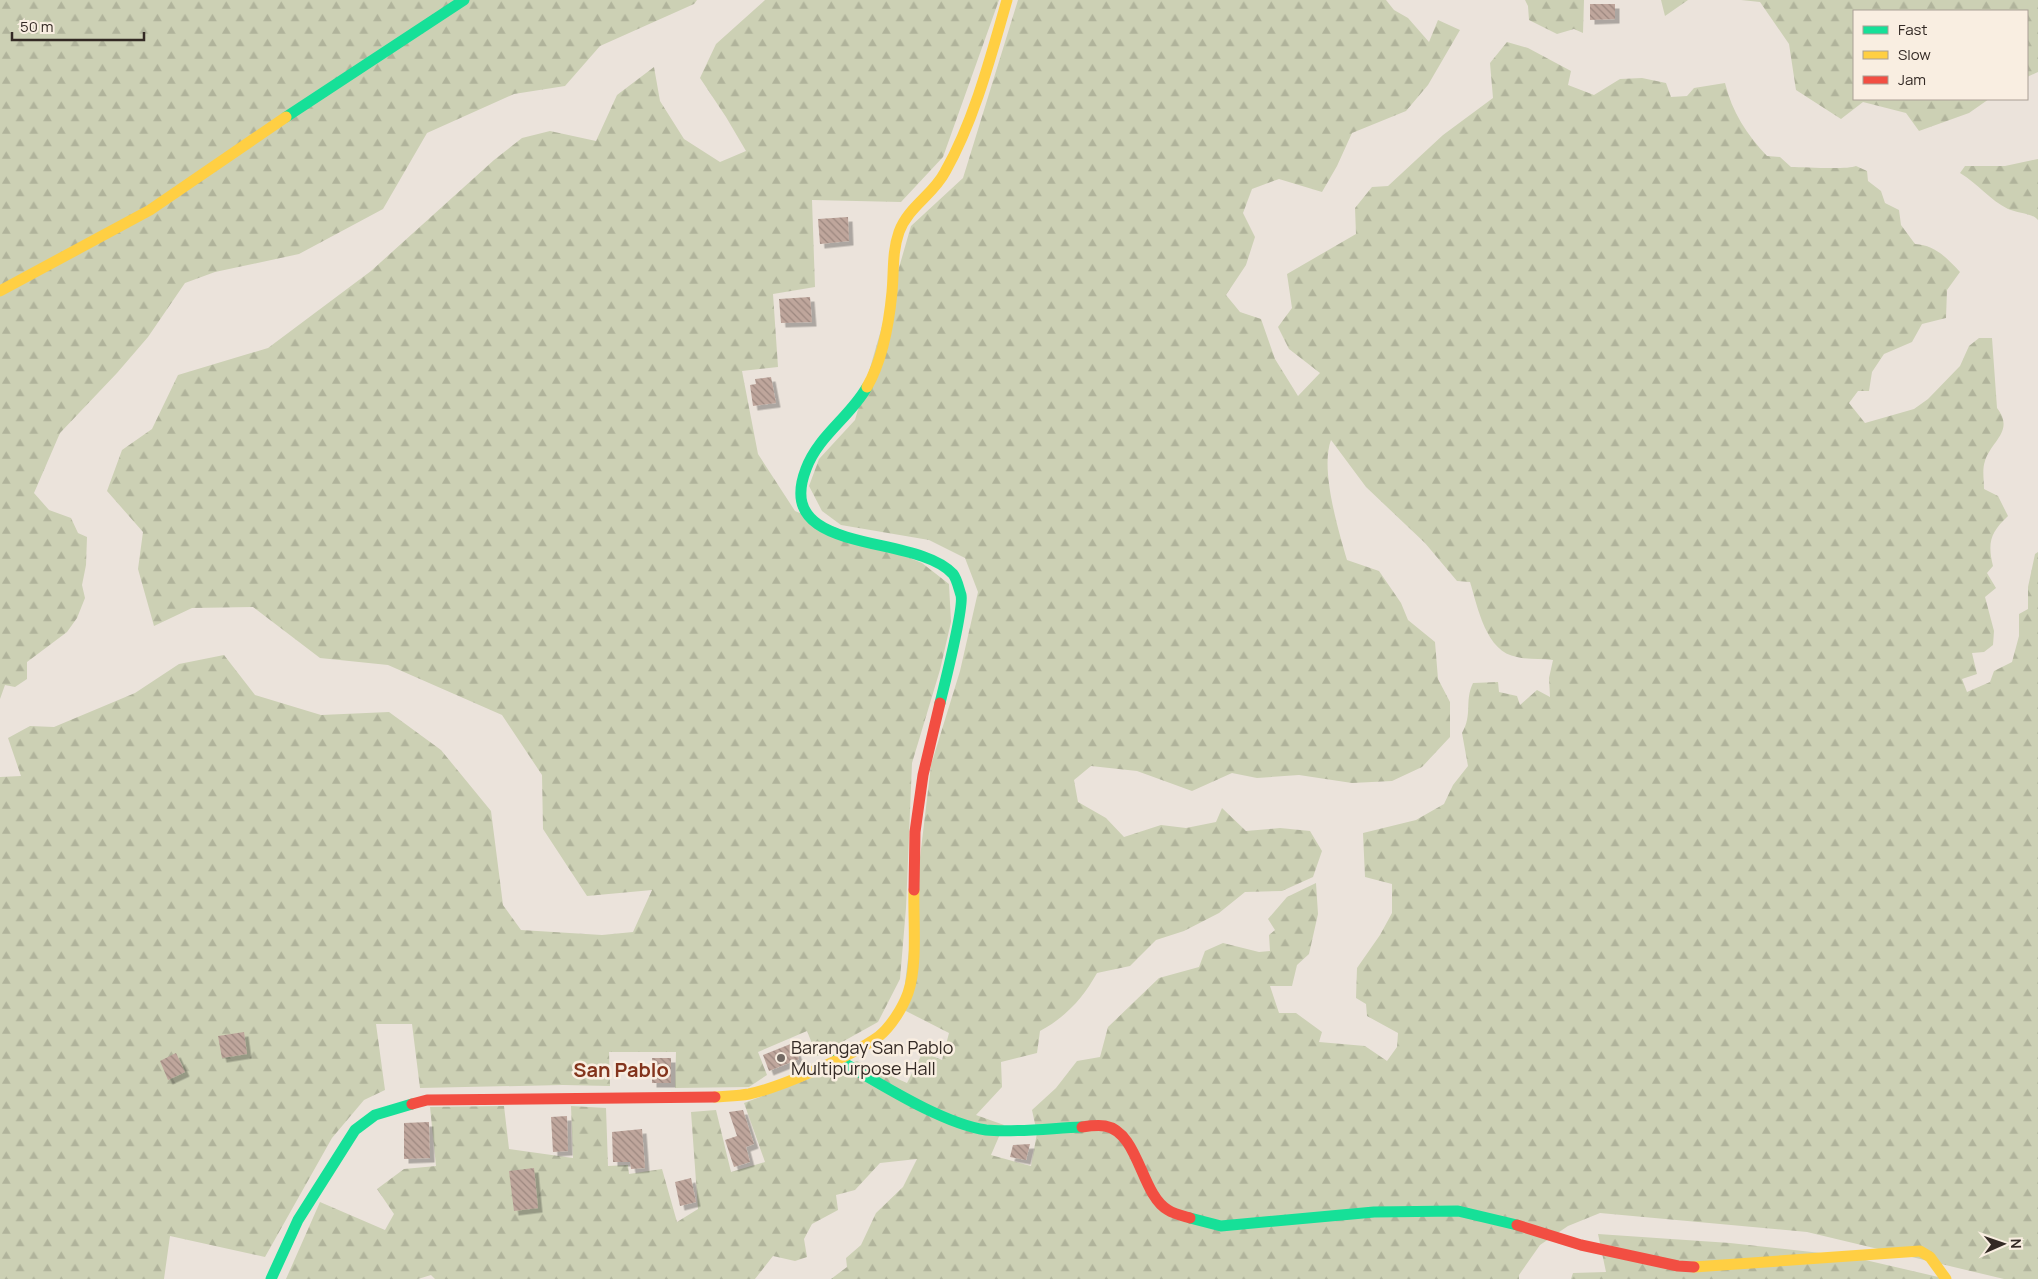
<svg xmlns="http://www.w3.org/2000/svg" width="2038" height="1279" font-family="Manrope,sans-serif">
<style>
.forest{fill:url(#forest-firs);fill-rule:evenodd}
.building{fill:url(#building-back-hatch);filter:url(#shadow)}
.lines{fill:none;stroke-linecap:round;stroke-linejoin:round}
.fast{stroke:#16e098;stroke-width:11}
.slow{stroke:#ffcf43;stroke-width:11}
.jam{stroke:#f24e42;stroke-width:11}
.poi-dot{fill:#736a64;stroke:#f9eee1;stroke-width:2}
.labels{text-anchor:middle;stroke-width:5;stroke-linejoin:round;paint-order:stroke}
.poi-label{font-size:18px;fill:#332924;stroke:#f9eee1;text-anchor:start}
.quarter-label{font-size:20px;font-weight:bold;fill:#83341c;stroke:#f9eee1}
</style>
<defs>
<pattern id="forest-firs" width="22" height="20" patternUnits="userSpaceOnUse" patternTransform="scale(1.25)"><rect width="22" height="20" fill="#ccd0b4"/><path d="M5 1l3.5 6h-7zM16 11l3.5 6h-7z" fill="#b0b39b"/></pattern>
<pattern id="building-back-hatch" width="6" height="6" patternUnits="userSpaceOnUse" patternTransform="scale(1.25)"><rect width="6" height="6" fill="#bfa69c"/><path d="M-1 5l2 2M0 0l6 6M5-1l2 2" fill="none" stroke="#9c877f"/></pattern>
<filter id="shadow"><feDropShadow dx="4.5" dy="4.5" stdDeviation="0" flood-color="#0004"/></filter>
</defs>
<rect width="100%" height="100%" fill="#ebe3db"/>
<g class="forest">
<path d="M 0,0 L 697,0 L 694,4 L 600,46 L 565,86 L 514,94 L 427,133 L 383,209 L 299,254 L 215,272 L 185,283 L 148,337 L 117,373 L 60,433 L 34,493 L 49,510 L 71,518 L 78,533 L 87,537 L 86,565 L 82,585 L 85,598 L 77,618 L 67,632 L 27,662 L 27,679 L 15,687 L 5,685 L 0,699 Z"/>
<path d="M 765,0 L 999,0 L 943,157 L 901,202 L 812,200 L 815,287 L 773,294 L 778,367 L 742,371 L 758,454 L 795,511 L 922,563 L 949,584 L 951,622 L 940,670 L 912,763 L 906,908 L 900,979 L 878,1022 L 817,1056 L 807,1031 L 758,1052 L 767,1075 L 749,1087 L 675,1088 L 676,1052 L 609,1052 L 610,1086 L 563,1085 L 420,1088 L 412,1024 L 376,1024 L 385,1090 L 364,1100 L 332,1138 L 265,1257 L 170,1236 L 164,1279 L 0,1279 L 0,777 L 21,776 L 8,738 L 30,726 L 54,727 L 135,693 L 179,664 L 224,655 L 255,695 L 321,715 L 389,712 L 441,750 L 491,811 L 503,905 L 521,930 L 602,935 L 633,932 L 652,890 L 587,896 L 543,829 L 542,775 L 502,715 L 388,665 L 320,658 L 253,607 L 192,608 L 154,626 L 138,569 L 143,532 L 107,491 L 122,450 L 152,429 L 178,375 L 268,348 L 371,271 L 494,160 L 522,138 L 550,131 L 596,141 L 617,95 L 654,67 L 660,101 L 684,139 L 720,162 L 746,151 L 726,117 L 700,78 L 716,44 Z"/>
<path d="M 1018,0 L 1386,0 L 1394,10 L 1408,18 L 1429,42 L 1438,20 L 1460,30 L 1428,85 L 1406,111 L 1352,133 L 1337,166 L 1322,192 L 1279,179 L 1252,189 L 1243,213 L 1255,237 L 1246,265 L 1226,295 L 1240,312 L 1261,319 L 1275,359 L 1298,396 L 1320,373 L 1289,349 L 1278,327 L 1292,308 L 1287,274 L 1356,234 L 1355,208 L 1372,187 L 1388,186 L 1443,135 L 1493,98 L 1490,63 L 1507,42 L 1528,48 L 1571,71 L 1568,85 L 1594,95 L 1620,79 L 1642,78 L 1666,83 L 1671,97 L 1687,96 L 1694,88 L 1725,83 C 1732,112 1747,135 1767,156 L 1780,157 L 1791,167 C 1804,167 1847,170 1856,166 L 1867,171 L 1868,181 L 1881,191 L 1885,203 L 1899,210 L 1901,225 L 1915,244 C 1935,245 1947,258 1960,272 L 1947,290 L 1946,318 L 1922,324 L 1912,342 L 1884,354 L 1872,372 L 1869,391 L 1858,391 L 1849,403 L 1865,423 L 1914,409 L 1928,399 L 1960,366 L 1969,346 L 1979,338 L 1992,338 L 1997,408 C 2015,431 1991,441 1985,461 C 1982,469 1984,480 1984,489 L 1998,496 L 2008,516 C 1991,532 1987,542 1993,566 L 1987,573 L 1996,588 L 1985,597 L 1994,631 L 1993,645 L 1984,652 L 1972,653 L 1977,674 L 1962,679 L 1967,692 L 1990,682 L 1994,671 L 2012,662 L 2019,636 L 2019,614 L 2028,609 L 2028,587 L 2035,554 L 2038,552 L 2038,1279 L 2004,1279 L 1807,1232 L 1600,1213 L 1568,1226 L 1540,1245 L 1519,1275 L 1519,1279 L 831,1279 L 847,1267 L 846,1258 L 861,1245 L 876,1213 L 903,1187 L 917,1159 L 880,1163 L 855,1190 L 836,1195 L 838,1210 L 812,1224 L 804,1239 L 807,1257 L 795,1261 L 773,1256 L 755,1279 L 435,1279 L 431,1275 L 418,1279 L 286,1279 L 320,1202 L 385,1230 L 394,1214 L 377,1189 L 404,1169 L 436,1166 L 430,1107 L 504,1106 L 509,1149 L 573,1158 L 571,1106 L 606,1108 L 608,1166 L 628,1165 L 629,1174 L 662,1169 L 677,1222 L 698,1209 L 691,1112 L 716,1110 L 731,1172 L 765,1162 L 744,1103 L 857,1061 L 907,1083 L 923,1052 L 942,1060 L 949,1033 L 902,1009 L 931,765 L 960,671 L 978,592 L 965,558 L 929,540 L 841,525 L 822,511 L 809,486 L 819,459 L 855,420 L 911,226 L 963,178 ZM 1331,440 L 1366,487 L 1425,543 L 1457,581 L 1470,582 C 1478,608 1486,652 1517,657 C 1529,660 1541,658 1553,660 L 1549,678 L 1550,697 L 1537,690 L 1520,705 L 1517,696 L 1499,692 L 1498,682 L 1473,683 C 1464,702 1473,714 1462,733 L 1468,766 L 1453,785 L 1444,804 L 1416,820 L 1363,833 L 1365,877 L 1392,884 L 1392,913 L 1380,935 L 1357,968 L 1356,998 L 1366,1004 L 1367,1016 L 1398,1033 L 1397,1047 L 1387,1061 L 1365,1046 L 1319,1042 L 1322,1032 L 1296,1013 L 1279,1013 L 1270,986 L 1292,986 L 1297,965 L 1309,954 L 1318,914 L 1316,883 L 1287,897 L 1268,919 L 1275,930 L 1269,935 L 1270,951 L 1259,952 L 1223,943 L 1205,951 L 1199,967 L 1159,978 L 1108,1027 L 1100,1057 L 1077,1061 L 1056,1088 L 1032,1110 L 1037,1133 L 1031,1166 L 991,1155 L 1004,1125 L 976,1115 L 1002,1087 L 1001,1062 L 1037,1053 L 1040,1031 C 1066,1017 1083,998 1097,973 L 1130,966 L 1156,940 L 1184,931 L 1219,913 L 1245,892 L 1282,891 L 1313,877 L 1322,851 L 1310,831 L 1280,828 L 1246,831 L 1222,808 L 1216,822 L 1186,828 L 1161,825 L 1124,837 L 1106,818 L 1078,802 L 1074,780 L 1091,766 L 1137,771 L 1192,791 L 1232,773 L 1257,778 L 1299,775 L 1352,783 L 1392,781 L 1422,767 L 1450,737 L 1450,702 L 1438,679 L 1435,642 L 1408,620 L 1401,603 L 1379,571 L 1347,560 C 1338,529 1320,469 1331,440 Z"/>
<path d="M 1525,0 L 1584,0 L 1583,33 L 1574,29 L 1557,34 L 1529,20 L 1528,6 Z"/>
<path d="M 1661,0 L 1688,0 L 1665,16 Z"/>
<path d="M 1741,0 L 2038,0 L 2038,72 L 2027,77 L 2027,11 L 1854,11 L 1854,99 L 1989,99 L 1969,113 L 1919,131 L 1906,113 L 1863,102 L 1841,119 L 1796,90 L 1789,44 L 1760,2 Z"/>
<path d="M 2038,159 L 2038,220 C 2032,213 2017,213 2008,209 C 1990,200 1978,184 1960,173 L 1965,166 L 2005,166 Z"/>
<path d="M 1598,1234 L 1730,1243 L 1848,1256 L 1947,1279 L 1571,1279 L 1573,1273 L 1606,1272 Z"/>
</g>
<g class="building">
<path d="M 1590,4 L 1615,4 L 1615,19 L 1590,20 Z"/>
<path d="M 848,217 L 849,241 L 820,244 L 818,219 Z"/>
<path d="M 810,297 L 812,322 L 781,323 L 779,299 Z"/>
<path d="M 771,377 L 776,403 L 753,406 L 750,385 L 756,384 L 755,379 Z"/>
<path d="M 244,1032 L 247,1054 L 222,1058 L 218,1036 Z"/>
<path d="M 793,1043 L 799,1059 L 769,1071 L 763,1055 Z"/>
<path d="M 176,1053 L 185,1072 L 168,1080 L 160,1061 Z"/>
<rect x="652" y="1058" width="19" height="25"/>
<path d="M 743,1110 L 754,1144 L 746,1147 L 750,1162 L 734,1167 L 725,1140 L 737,1136 L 729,1112 Z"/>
<path d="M 567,1116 L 568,1151 L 553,1152 L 551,1117 Z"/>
<path d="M 429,1122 L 430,1158 L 404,1159 L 404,1123 Z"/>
<path d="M 642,1129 L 645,1168 L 631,1169 L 630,1162 L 613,1162 L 612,1132 Z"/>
<path d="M 1030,1144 L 1026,1160 L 1010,1157 L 1013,1145 Z"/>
<path d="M 534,1168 L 538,1208 L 514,1211 L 509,1171 Z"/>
<path d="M 691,1178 L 696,1202 L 680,1206 L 675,1182 Z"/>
</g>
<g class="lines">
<g class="fast">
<path d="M 286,117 L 464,0"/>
<path d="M 867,387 C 850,417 818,436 806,469 C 772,557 915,532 953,574 C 957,579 959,589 961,595 C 964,607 944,687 940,703"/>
<path d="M 837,1059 C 878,1082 940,1123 986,1130 C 1012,1133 1054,1128 1082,1127"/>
<path d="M 1190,1218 L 1221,1226 L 1374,1212 L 1458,1211 L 1517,1225"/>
<path d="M 271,1279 L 298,1220 L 355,1130 L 375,1115 L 412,1104"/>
</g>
<g class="slow">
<path d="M 0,291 L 150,210 L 286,117"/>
<path d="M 867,387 C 883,359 889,324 892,292 C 894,271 892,252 899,232 C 908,207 933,195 945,172 C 974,121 991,56 1007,0"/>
<path d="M 715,1097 C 726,1096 738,1096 749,1094 C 782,1087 851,1056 878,1037 C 891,1027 903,1007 908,993 C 918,964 913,920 914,890"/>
<path d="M 1694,1267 L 1920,1251 L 1930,1257 L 1946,1279"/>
</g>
<g class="jam">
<path d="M 914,890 L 915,832 L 923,775 L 940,703"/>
<path d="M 412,1104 L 427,1100 L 715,1097"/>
<path d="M 1082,1127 C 1089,1126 1098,1125 1105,1126 C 1139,1132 1141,1195 1168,1210 C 1174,1214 1183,1216 1190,1218"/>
<path d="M 1517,1225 L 1581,1245 L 1678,1266 L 1694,1267"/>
</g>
</g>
<circle class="poi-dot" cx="781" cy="1058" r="5"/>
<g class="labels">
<g class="poi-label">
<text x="791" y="1054">Barangay San Pablo<tspan x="791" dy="21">Multipurpose Hall</tspan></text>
</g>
<g class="quarter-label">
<text x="621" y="1077">San Pablo</text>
</g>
</g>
<rect x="1853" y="10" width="175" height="90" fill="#f9eee1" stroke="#aa9f95"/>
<rect x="1863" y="26" width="25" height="8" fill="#16e098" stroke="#aa9f95"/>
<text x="1898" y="35" font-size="15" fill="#332924">Fast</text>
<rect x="1863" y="51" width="25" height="8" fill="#ffcf43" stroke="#aa9f95"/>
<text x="1898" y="60" font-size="15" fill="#332924">Slow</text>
<rect x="1863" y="76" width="25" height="8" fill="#f24e42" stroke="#aa9f95"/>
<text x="1898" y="85" font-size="15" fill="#332924">Jam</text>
<g transform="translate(2003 1244) rotate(88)" stroke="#f9eee1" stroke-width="4" paint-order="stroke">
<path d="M0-4L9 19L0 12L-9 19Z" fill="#332924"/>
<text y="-8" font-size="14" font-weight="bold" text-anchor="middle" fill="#332924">N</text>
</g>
<path d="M12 32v8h132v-8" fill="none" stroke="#332924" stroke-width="2.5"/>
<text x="20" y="32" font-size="15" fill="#332924" stroke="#f9eee1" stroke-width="4" paint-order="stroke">50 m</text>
</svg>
